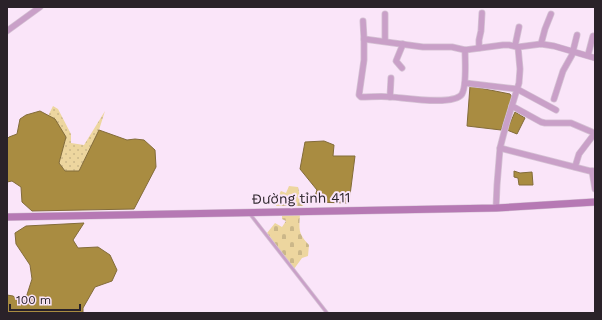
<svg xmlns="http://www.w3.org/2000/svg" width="602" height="320" font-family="'Work Sans',sans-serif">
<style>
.grass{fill:url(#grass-dots)}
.cemetery{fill:url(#cemetery-stones)}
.water{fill:#a98c41;stroke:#836c3a}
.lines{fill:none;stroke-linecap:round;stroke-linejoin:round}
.lane-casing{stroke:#d5c2d4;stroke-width:4}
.street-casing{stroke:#d5c2d4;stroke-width:7}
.secondary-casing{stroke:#d5c2d4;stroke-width:8}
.lane{stroke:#c9a0c8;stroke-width:2.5}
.street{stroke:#c9a0c8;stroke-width:5.5}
.secondary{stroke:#b679b4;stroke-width:7}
.labels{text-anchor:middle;stroke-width:4;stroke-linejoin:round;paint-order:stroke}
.street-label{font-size:14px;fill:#2a2229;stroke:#fae5f9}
</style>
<defs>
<pattern id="grass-dots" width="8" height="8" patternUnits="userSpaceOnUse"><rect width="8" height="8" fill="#edd69f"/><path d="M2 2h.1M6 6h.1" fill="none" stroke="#cbb789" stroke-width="1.8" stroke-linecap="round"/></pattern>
<pattern id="cemetery-stones" width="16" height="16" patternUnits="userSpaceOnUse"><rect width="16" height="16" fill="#edd69f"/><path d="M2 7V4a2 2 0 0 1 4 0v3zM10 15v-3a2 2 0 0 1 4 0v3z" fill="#cbb789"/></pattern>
</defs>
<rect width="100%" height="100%" fill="#fae5f9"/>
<path class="grass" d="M 53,106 L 58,109 L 71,134 L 71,143 L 84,145 L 105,111 L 99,130 L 79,171 L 65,171 L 59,163 L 66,137 L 48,116 Z"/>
<g class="cemetery">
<path d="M 289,186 L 298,187 L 300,197 L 304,200 L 303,206 L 276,206 L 277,198 L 281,191 L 286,193 Z"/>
<path d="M 300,214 C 299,230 298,233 309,245 L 308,256 L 302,258 L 294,269 L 267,233 L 275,223 L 282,227 L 286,221 L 282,219 L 282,215 Z"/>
</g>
<g class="water">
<path d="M 470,86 L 510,94 L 512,97 L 501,130 L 467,126 Z"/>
<path d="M 40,111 L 55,119 L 66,137 L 59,163 L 65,171 L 79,171 L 99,130 L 127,140 L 135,139 L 144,140 L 155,150 L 156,167 L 134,209 L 32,211 L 22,202 L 21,187 L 12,181 L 7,182 L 7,139 L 9,137 L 17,134 L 20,119 L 26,115 Z"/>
<path d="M 515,112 L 525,118 L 517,134 L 507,130 Z"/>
<path d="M 324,141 L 334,145 L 333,156 L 355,156 L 349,203 L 313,202 L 317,190 L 300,169 L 305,142 Z"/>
<path d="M 514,171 L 520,173 L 532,172 L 533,185 L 519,185 L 518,178 L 514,177 Z"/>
<path d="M 84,223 L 73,240 L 78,248 L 98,247 L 110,255 L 117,270 L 112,281 L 95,287 L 83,308 L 83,313 L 7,313 L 7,295 L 13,296 L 24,304 L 32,279 L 30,265 L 16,244 L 15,233 L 26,226 Z"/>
</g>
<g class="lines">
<g class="lane-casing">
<path id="lane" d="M 250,214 L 327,313"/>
</g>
<g class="street-casing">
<g id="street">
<path d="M 385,14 L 385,41"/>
<path d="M 363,21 L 364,39 L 364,60 L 359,95 L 361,97 C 371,97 382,96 392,97 C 406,98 454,106 462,94 C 467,85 465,61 465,50"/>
<path d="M 7,31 L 40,7"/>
<path d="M 364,39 L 423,47 L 452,47 L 465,50 L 503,45 L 509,45 L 518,47"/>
<path d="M 541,44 L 545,29 L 551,14"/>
<path d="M 515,46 L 519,27"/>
<path d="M 479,48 L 479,40 L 481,31 L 482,13"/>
<path d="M 588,55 L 593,36"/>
<path d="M 402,68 L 396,61 L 403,44"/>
<path d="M 465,83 L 517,89 L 556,110"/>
<path d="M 390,97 L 391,78"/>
<path d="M 554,99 L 563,71 L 572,55 L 577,35"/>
<path d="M 512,106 L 541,122 L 545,123 L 571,123 L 592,132 L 595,134"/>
<path d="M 500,148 L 590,171 L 595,171"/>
<path d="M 575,167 L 579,154 L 595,133"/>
<path d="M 592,171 L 595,189"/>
<path d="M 496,208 L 497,185 L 500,148 L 506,125 L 519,83 L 520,69 L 518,47 L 541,44 L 554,46 L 595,58"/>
</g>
</g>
<g class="secondary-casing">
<path id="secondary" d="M 7,217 L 496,208 L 595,202"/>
</g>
<use href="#lane" class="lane"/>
<use href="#street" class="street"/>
<use href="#secondary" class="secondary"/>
</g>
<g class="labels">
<g class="street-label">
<text transform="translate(301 198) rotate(-1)" y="5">Đường tỉnh 411</text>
</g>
</g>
<rect width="602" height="320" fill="none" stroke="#2a2229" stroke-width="16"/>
<path d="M10 304v6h70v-6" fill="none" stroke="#2a2229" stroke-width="2"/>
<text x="16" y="304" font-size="12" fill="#2a2229" stroke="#fae5f9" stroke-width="3" paint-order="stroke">100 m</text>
</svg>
